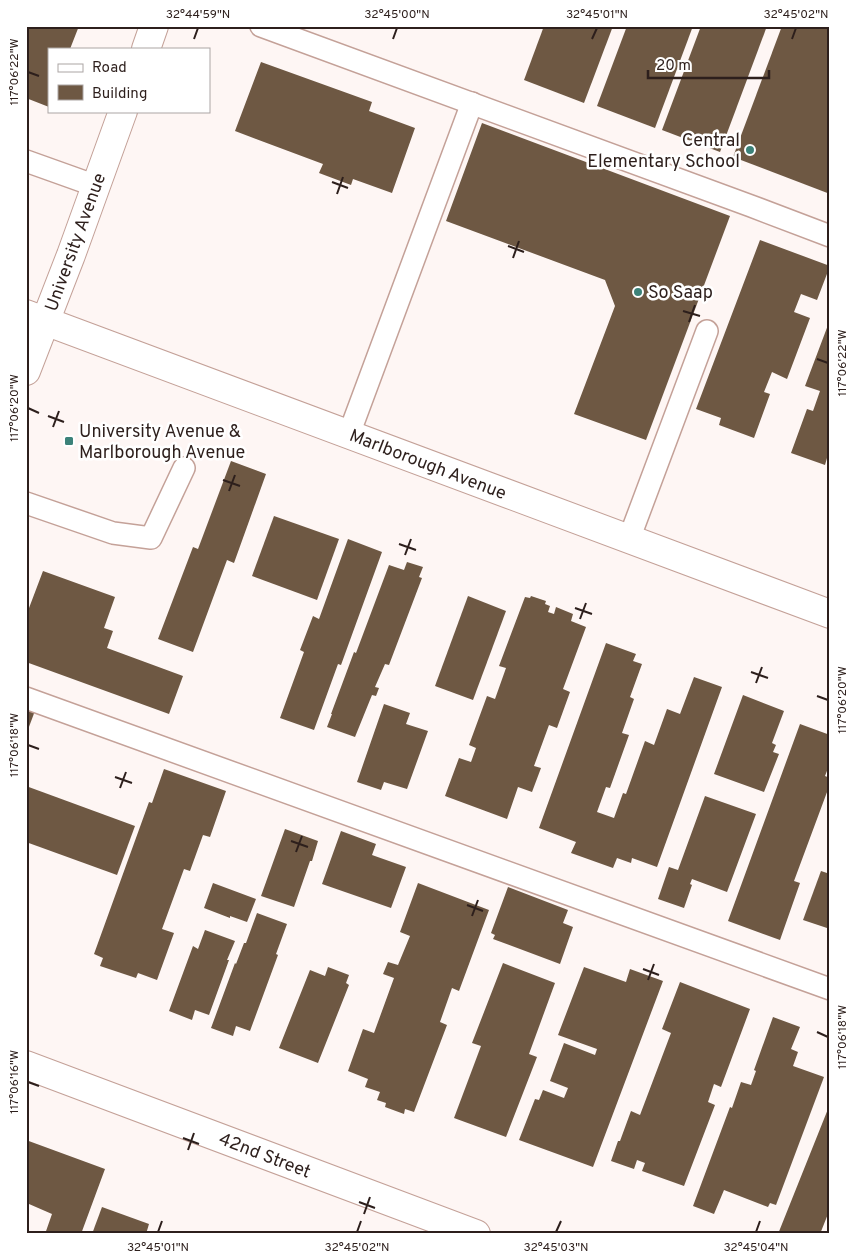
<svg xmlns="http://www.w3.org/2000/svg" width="856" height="1260" font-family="Overpass,sans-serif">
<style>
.building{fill:#6e5843}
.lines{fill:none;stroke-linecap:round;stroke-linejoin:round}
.service-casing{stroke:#c4a198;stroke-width:24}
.minor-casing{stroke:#c4a198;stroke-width:30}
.primary-casing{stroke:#c4a198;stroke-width:30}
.service{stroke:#fff;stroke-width:21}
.minor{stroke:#fff;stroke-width:28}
.primary{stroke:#fff;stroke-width:28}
.ticks{fill:none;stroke:#2d1f1c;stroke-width:2}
.poi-dot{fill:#3c8279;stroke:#fff;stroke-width:2}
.labels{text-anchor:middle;stroke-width:5;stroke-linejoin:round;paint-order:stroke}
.poi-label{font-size:18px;fill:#2d1f1c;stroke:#fff;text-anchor:start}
.street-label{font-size:18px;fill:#2d1f1c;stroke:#fff}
.neatline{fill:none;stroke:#2d1f1c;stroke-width:2}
.ticks-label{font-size:12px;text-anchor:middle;fill:#2d1f1c}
</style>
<rect width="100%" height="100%" fill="#fef6f4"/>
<g class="building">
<path d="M 26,26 L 79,26 L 70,49 L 49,49 L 49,107 L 26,98 Z"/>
<path d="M 544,26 L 613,26 L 584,103 L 524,80 Z"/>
<path d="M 627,26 L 693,26 L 655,128 L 597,106 Z"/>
<path d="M 701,26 L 767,26 L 720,152 L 662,130 Z"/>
<path d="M 782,26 L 830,26 L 830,194 L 733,157 Z"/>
<path d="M 261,62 L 372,102 L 369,111 L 415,128 L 392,193 L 353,179 L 351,185 L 319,173 L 323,164 L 235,131 Z"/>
<path d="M 482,123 L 730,216 L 646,440 L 574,414 L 615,306 L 605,280 L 446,221 Z"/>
<path d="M 760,240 L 830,266 L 817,300 L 801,294 L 794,312 L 810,318 L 787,379 L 772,372 L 764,392 L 770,394 L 754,438 L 719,425 L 721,418 L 696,409 Z"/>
<path d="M 828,325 L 830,326 L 830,459 L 827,458 L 825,465 L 791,453 L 807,409 L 813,411 L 820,391 L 805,386 Z"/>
<path d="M 231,461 L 266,474 L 234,563 L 227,560 L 193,652 L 158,639 L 193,547 L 198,549 Z"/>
<path d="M 274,516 L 339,539 L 317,600 L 252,576 Z"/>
<path d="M 348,539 L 382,552 L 341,665 L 338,664 L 314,730 L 280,718 L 304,652 L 300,650 L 313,616 L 319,619 Z"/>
<path d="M 407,562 L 423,567 L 419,577 L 422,578 L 389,665 L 385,664 L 375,687 L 379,688 L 376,696 L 372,695 L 355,737 L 327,727 L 332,714 L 331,714 L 354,652 L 356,653 L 389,565 L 404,570 Z"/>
<path d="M 43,571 L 115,597 L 104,628 L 113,631 L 107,648 L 183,676 L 169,714 L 26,662 L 26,616 Z"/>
<path d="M 468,596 L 506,611 L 473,700 L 435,686 Z"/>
<path d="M 531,596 L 546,601 L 545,604 L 550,606 L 548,612 L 554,614 L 556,607 L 573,614 L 571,621 L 586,627 L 563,689 L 570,692 L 557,728 L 549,725 L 534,766 L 541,768 L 532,792 L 518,787 L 507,819 L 445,796 L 459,758 L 471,762 L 476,748 L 469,745 L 487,696 L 495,699 L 506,668 L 499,666 L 525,597 L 530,598 Z"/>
<path d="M 606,643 L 636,654 L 633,661 L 642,664 L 630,697 L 634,699 L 622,733 L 629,735 L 610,788 L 606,787 L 597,812 L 614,818 L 623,793 L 626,794 L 645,741 L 654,745 L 667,709 L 680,714 L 694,677 L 722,687 L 657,867 L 632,858 L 631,863 L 617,858 L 613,868 L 571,853 L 576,842 L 539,828 Z"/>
<path d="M 743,695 L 784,711 L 772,743 L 776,745 L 773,752 L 779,754 L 764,792 L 714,774 Z"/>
<path d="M 26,704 L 36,708 L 26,735 Z"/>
<path d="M 384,704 L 410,713 L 406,724 L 428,731 L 407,789 L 384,782 L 381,790 L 357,782 Z"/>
<path d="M 800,724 L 830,735 L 830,763 L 825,776 L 830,778 L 830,784 L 794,881 L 800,883 L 780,940 L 728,921 Z"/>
<path d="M 164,769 L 226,791 L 210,837 L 203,835 L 190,871 L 184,869 L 162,929 L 174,933 L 157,980 L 138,973 L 136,978 L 100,966 L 103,958 L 94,954 L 149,802 L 152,803 Z"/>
<path d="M 26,786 L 135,826 L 117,875 L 26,842 Z"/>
<path d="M 705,796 L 756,814 L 727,892 L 692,879 L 690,884 L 692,885 L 684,908 L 658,899 L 669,867 L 678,870 Z"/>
<path d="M 285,829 L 318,841 L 312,861 L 310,861 L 294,907 L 261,896 Z"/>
<path d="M 341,831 L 376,844 L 372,855 L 406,867 L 391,908 L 322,884 Z"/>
<path d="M 821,871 L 830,874 L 830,929 L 803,920 Z"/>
<path d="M 213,883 L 256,899 L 247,922 L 230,916 L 230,918 L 204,908 Z"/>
<path d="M 418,883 L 489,910 L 459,991 L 452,988 L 440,1022 L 447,1025 L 414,1112 L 405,1109 L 404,1114 L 385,1107 L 386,1103 L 377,1100 L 380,1092 L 365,1087 L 368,1079 L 348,1071 L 363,1029 L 374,1033 L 394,978 L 383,974 L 388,962 L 398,965 L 410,936 L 400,932 Z"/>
<path d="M 508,887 L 568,910 L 563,923 L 573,927 L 560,964 L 493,939 L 495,935 L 491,933 Z"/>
<path d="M 257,913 L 287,924 L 276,954 L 278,955 L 250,1031 L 236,1026 L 233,1036 L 211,1028 L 235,963 L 236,964 L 244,943 L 246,943 Z"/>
<path d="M 205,930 L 235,941 L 227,960 L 229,960 L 209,1015 L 195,1010 L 192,1020 L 169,1011 L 193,946 L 198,949 Z"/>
<path d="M 503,963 L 555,983 L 529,1054 L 537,1057 L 506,1137 L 454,1118 L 481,1046 L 472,1043 Z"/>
<path d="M 328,967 L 349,975 L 346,983 L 349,985 L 318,1063 L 279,1048 L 310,970 L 325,976 Z"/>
<path d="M 584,967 L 626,982 L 630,969 L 663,981 L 593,1167 L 519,1140 L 535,1099 L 539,1100 L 543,1090 L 564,1098 L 568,1088 L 550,1081 L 564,1043 L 595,1055 L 597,1049 L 558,1035 Z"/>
<path d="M 680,982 L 750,1009 L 721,1087 L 714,1084 L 708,1102 L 715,1105 L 684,1186 L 642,1171 L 645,1163 L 637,1160 L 634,1169 L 611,1161 L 618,1141 L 620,1141 L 631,1111 L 640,1115 L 671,1033 L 662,1029 Z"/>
<path d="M 773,1017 L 800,1027 L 791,1049 L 798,1052 L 793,1066 L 824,1077 L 776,1205 L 770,1203 L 768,1207 L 724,1190 L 714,1214 L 693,1206 L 730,1107 L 732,1108 L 741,1082 L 751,1085 L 756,1071 L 754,1070 Z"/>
<path d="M 830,1104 L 830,1209 L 820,1234 L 778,1234 Z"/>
<path d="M 26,1140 L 105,1169 L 81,1234 L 45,1234 L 52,1214 L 29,1204 L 26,1210 Z"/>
<path d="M 102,1207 L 149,1224 L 146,1234 L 92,1234 Z"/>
</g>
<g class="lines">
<g class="service-casing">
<g id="service">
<path d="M 261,26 L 751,206 L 830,236"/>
<path d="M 26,161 L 96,186"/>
<path d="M 349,434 L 472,103"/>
<path d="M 26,503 L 113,533 L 151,538 L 184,468"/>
<path d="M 629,539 L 707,331"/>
<path d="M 26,698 L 830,989"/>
</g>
</g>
<g class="minor-casing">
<g id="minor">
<path d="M 26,314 L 830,614"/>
<path d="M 26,1065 L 476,1234"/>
</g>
</g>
<g class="primary-casing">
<g id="primary">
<path d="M 146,49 L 154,26"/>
<path d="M 26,371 L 71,255 L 123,111"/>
</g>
</g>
<use href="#service" class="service"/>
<use href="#minor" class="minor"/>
<use href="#primary" class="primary"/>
</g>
<path class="ticks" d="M 194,39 L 198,28M 393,39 L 397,28M 592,39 L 597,28M 792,39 L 796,28M 28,72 L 39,76M 332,182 L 348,188M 337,194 L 343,177M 508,246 L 524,252M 513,258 L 519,241M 683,311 L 700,316M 689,322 L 695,305M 817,359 L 828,363M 28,408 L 39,413M 48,416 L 64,422M 53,427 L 59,411M 223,480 L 240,486M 229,491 L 235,475M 399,544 L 416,550M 405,555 L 411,539M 575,608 L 592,614M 580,619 L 586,603M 751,672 L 768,678M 756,683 L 762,667M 817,696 L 828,700M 28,745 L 39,749M 115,777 L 132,783M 120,788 L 126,772M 291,841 L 308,847M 296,852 L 302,836M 467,905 L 483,911M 472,916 L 478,900M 643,969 L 659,975M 648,980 L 654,964M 817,1032 L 828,1037M 28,1082 L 39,1086M 183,1138 L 199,1144M 188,1150 L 194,1133M 359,1202 L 375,1208M 364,1214 L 370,1197M 158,1232 L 162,1221M 357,1232 L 361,1221M 556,1232 L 561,1221M 756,1232 L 760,1221"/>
<g class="poi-dot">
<circle cx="750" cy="150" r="5"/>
<circle cx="638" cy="292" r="5"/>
<rect x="64" y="436" width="10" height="10" rx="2.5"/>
</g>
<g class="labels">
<g class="poi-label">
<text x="740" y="146" text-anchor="end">Central<tspan x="740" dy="21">Elementary School</tspan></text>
<text x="648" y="298">So Saap</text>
<text x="79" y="437">University Avenue &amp;<tspan x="79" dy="21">Marlborough Avenue</tspan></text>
</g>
<g class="street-label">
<text transform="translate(75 242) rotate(-70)" y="6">University Avenue</text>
<text transform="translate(428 464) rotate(21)" y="6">Marlborough Avenue</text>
<text transform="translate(265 1155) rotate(21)" y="6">42nd Street</text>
</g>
</g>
<rect width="856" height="1260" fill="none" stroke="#ffffff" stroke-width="55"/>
<rect x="48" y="48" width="162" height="65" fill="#ffffff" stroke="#aba5a4"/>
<rect x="58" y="64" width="25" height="8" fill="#ffffff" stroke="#aba5a4"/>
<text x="92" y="72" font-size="15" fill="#2d1f1c">Road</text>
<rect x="58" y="85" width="25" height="15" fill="#6e5843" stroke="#aba5a4"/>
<text x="92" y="98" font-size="15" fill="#2d1f1c">Building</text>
<path d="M648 70v8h121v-8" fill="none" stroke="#2d1f1c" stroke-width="2.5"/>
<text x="656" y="70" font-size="15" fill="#2d1f1c" stroke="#ffffff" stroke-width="4" paint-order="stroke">20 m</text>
<rect x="28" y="28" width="800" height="1204" class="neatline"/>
<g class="ticks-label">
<text x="198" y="18">32°44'59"N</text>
<text x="397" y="18">32°45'00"N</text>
<text x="597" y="18">32°45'01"N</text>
<text x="796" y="18">32°45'02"N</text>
<text transform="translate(14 72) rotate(-90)" y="4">117°06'22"W</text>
<text transform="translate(842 363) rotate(-90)" y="4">117°06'22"W</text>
<text transform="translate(14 408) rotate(-90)" y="4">117°06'20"W</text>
<text transform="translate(842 700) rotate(-90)" y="4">117°06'20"W</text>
<text transform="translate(14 745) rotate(-90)" y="4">117°06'18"W</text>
<text transform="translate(842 1037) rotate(-90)" y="4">117°06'18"W</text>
<text transform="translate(14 1082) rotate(-90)" y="4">117°06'16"W</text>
<text x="158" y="1251">32°45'01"N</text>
<text x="357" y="1251">32°45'02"N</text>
<text x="556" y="1251">32°45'03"N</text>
<text x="756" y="1251">32°45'04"N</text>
</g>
</svg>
